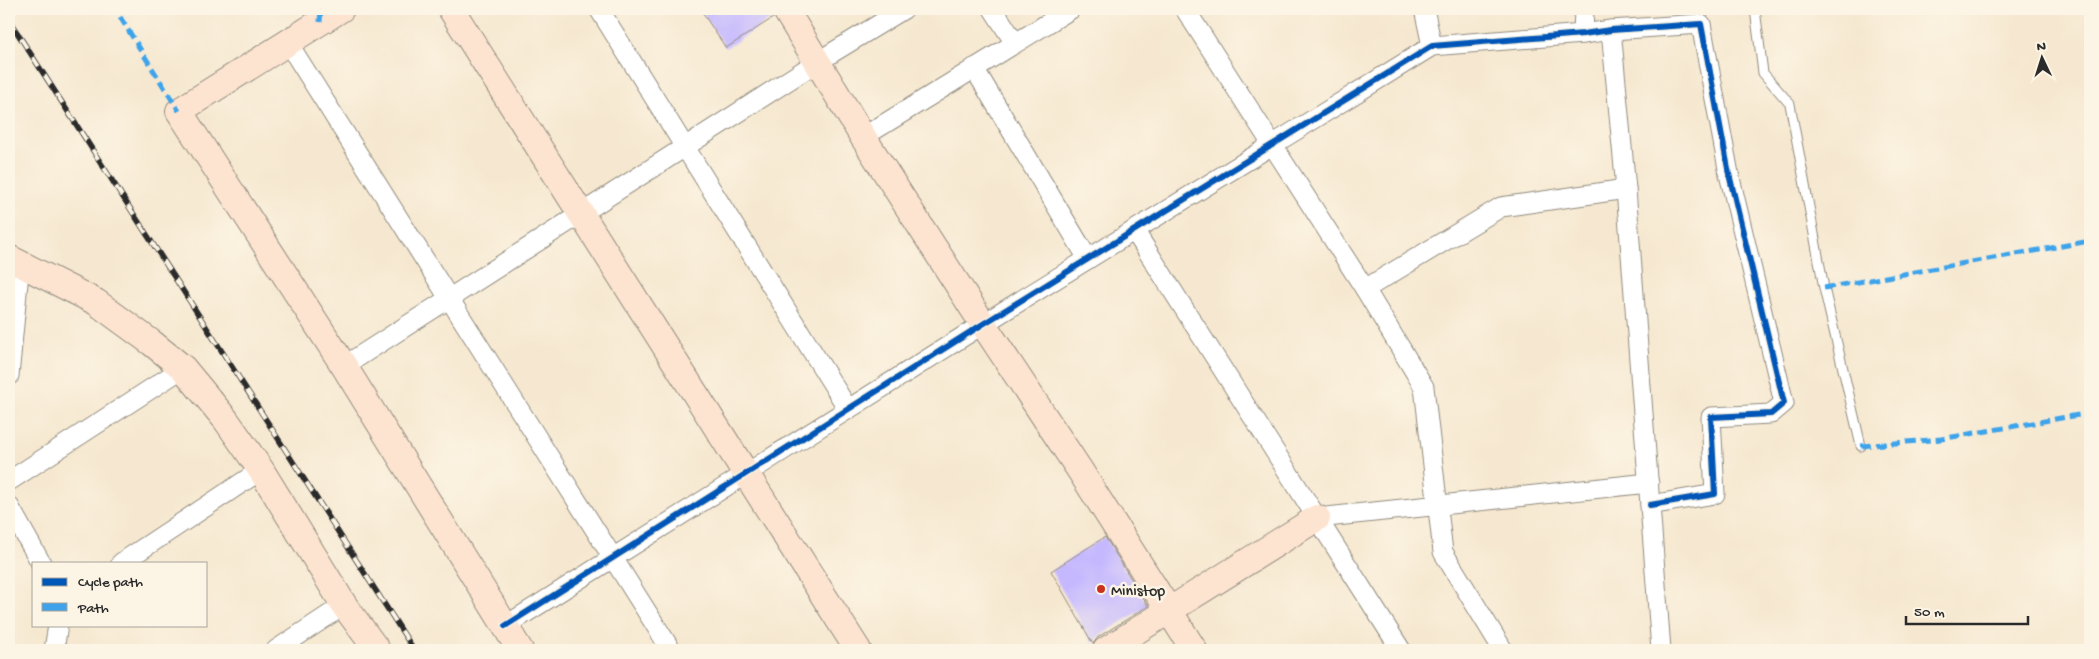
<svg xmlns="http://www.w3.org/2000/svg" width="2099" height="659" font-family="'Gochi Hand',sans-serif">
<style>
.building{fill:#c5b8ff}
.lines{fill:none;stroke-linecap:round;stroke-linejoin:round}
.lane-casing{stroke:#908a7e;stroke-width:11}
.street-casing{stroke:#908a7e;stroke-width:21}
.secondary-casing{stroke:#908a7e;stroke-width:28}
.lane{stroke:#fff;stroke-width:9}
.street{stroke:#fff;stroke-width:19}
.secondary{stroke:#fde4d0;stroke-width:26}
.rail-casing{stroke:#2b2b2b;stroke-width:5.5}
.rail{stroke:#fcf5e5;stroke-width:4;stroke-dasharray:11;stroke-linecap:butt}
.quiet{stroke:#3ea3eb;stroke-width:5;stroke-dasharray:10 5;stroke-linecap:butt}
.cycleway-casing{stroke:#fcf5e5;stroke-width:9}
.cycleway{stroke:#0057b8;stroke-width:6}
.poi-dot{fill:#c8321e;stroke:#fcf5e5;stroke-width:2}
.labels{text-anchor:middle;stroke-width:5;stroke-linejoin:round;paint-order:stroke}
.poi-label{font-size:16px;fill:#2b2b2b;stroke:#fcf5e5;text-anchor:start}
</style>
<rect width="100%" height="100%" fill="#fcf5e5"/>
<filter id="ink" filterUnits="userSpaceOnUse"><feTurbulence type="fractalNoise" baseFrequency=".02" numOctaves="2"/><feDisplacementMap in="SourceGraphic" scale="10" xChannelSelector="R" yChannelSelector="G"/><feConvolveMatrix kernelMatrix="1 2 1 2 8 2 1 2 1" color-interpolation-filters="sRGB"/></filter>
<filter id="wash" filterUnits="userSpaceOnUse"><feTurbulence type="fractalNoise" baseFrequency=".0096" numOctaves="4" result="noise"/><feDisplacementMap in="SourceGraphic" scale="20" xChannelSelector="R" yChannelSelector="G"/><feGaussianBlur stdDeviation="1.12" result="paint"/><feColorMatrix in="noise" values="0 0 0 0 0 0 0 0 0 0 0 0 0 0 0 0 0 1.4 0 .05"/><feComposite in="paint" operator="in"/></filter>
<g filter="url(#wash)">
<rect width="100%" height="100%" fill="#f6e8d0"/>
<g id="blocks">
<g class="building">
<path d="M 700,9 L 768,9 L 773,18 L 726,48 Z"/>
<path d="M 1105,537 L 1148,606 L 1098,637 L 1093,644 L 1051,571 Z"/>
</g>
</g>
</g>
<g filter="url(#ink)">
<use href="#blocks" fill-opacity="0" stroke="#908a7e" stroke-width="1"/>
<g class="lines">
<g class="lane-casing">
<path id="lane" d="M 1755,9 L 1763,73 L 1790,104 L 1824,288 L 1861,446"/>
</g>
<g class="street-casing">
<g id="street">
<path d="M 599,9 L 848,409"/>
<path d="M 993,9 L 1015,43"/>
<path d="M 1185,9 L 1365,289 L 1424,387 L 1443,552 L 1503,650"/>
<path d="M 1424,9 L 1432,46"/>
<path d="M 1611,30 L 1626,189 L 1661,650"/>
<path d="M 1583,34 L 1584,9"/>
<path d="M 288,43 L 671,650"/>
<path d="M 974,68 L 1088,259"/>
<path d="M 863,137 L 1071,9"/>
<path d="M 1134,230 L 1401,650"/>
<path d="M 1365,289 L 1501,207 L 1626,189"/>
<path d="M 344,366 L 817,62 L 904,9"/>
<path d="M 9,376 L 20,262"/>
<path d="M 9,481 L 183,368"/>
<path d="M 9,506 L 41,563"/>
<path d="M 1317,518 L 1649,483"/>
<path d="M 121,563 L 261,470"/>
<path d="M 505,626 L 983,324 L 1432,46 L 1583,34 L 1611,30 L 1701,24 L 1729,174 L 1784,403 L 1771,414 L 1711,417 L 1715,494 L 1650,505"/>
<path d="M 54,650 L 58,625"/>
<path d="M 276,650 L 344,605"/>
</g>
</g>
<g class="secondary-casing">
<g id="secondary">
<path d="M 341,9 L 179,111 L 344,366 L 520,650"/>
<path d="M 451,9 L 858,650"/>
<path d="M 785,9 L 863,137 L 983,324 L 1079,469 L 1194,650"/>
<path d="M 9,258 L 96,302 L 152,343 L 183,368 L 226,420 L 261,470 L 344,605 L 377,650"/>
<path d="M 1106,650 L 1317,518"/>
</g>
</g>
<use href="#lane" class="lane"/>
<use href="#street" class="street"/>
<use href="#secondary" class="secondary"/>
<g class="rail-casing">
<path id="rail" d="M 9,20 L 414,650"/>
</g>
<use href="#rail" class="rail"/>
<g class="quiet">
<path d="M 120,17 L 179,111"/>
<path d="M 320,22 L 321,9"/>
<path d="M 1824,288 L 2090,241"/>
<path d="M 1861,446 L 1941,439 L 2090,413"/>
</g>
<g class="cycleway-casing">
<path id="cycleway" d="M 505,626 L 983,324 L 1432,46 L 1583,34 L 1611,30 L 1701,24 L 1729,174 L 1784,403 L 1771,414 L 1711,417 L 1715,494 L 1650,505"/>
</g>
<use href="#cycleway" class="cycleway"/>
</g>
</g>
<circle class="poi-dot" cx="1101" cy="589" r="5"/>
<g class="labels">
<g class="poi-label">
<text x="1111" y="595">Ministop</text>
</g>
</g>
<rect width="2099" height="659" fill="none" stroke="#fcf5e5" stroke-width="30"/>
<rect x="32" y="562" width="175" height="65" fill="#fcf5e5" stroke="#a8a49b"/>
<rect x="42" y="578" width="25" height="8" fill="#0057b8" stroke="#a8a49b"/>
<text x="78" y="586" font-size="15" fill="#2b2b2b">Cycle path</text>
<rect x="42" y="603" width="25" height="8" fill="#3ea3eb" stroke="#a8a49b"/>
<text x="78" y="612" font-size="15" fill="#2b2b2b">Path</text>
<g transform="translate(2042 58) rotate(356)" stroke="#fcf5e5" stroke-width="4" paint-order="stroke">
<path d="M0-4L9 19L0 12L-9 19Z" fill="#2b2b2b"/>
<text y="-8" font-size="14" font-weight="bold" text-anchor="middle" fill="#2b2b2b">N</text>
</g>
<path d="M1906 616v8h122v-8" fill="none" stroke="#2b2b2b" stroke-width="2.5"/>
<text x="1914" y="616" font-size="15" fill="#2b2b2b" stroke="#fcf5e5" stroke-width="4" paint-order="stroke">50 m</text>
</svg>
